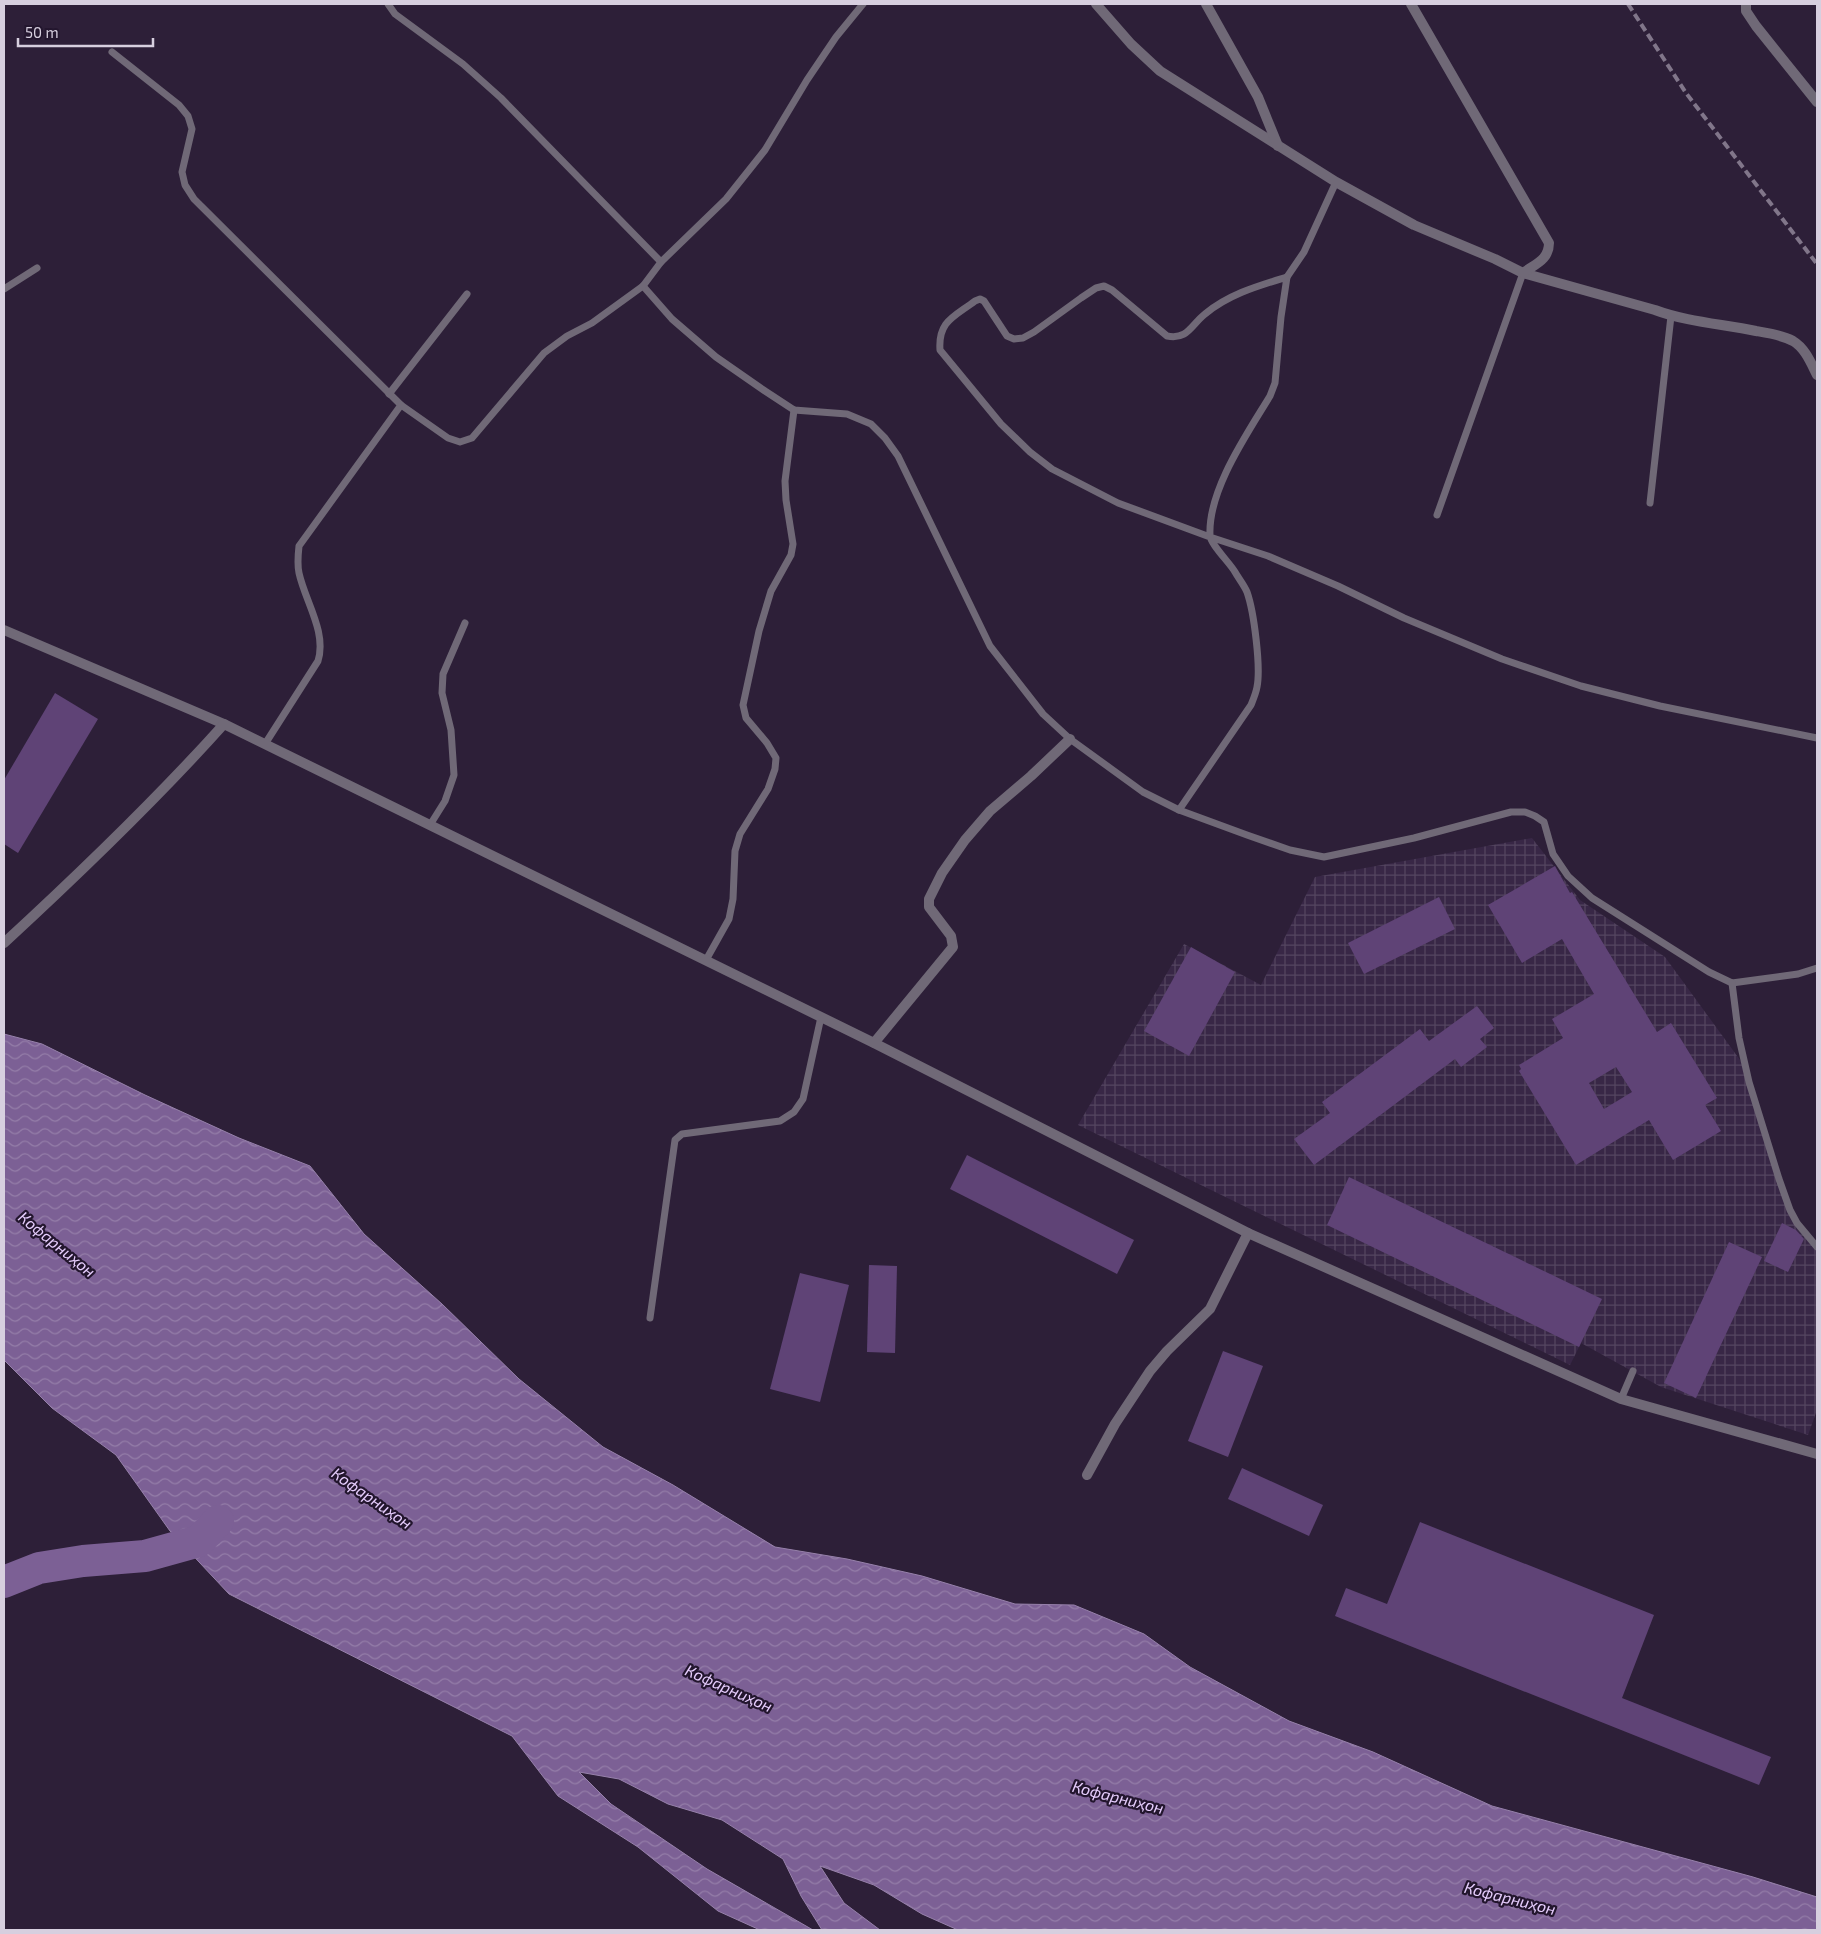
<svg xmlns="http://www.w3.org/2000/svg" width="1821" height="1934" font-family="'Exo 2',sans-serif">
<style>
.industrial{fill:url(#industrial-grid)}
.water{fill:url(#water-waves);stroke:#9781ab}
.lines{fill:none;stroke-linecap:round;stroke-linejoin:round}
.river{stroke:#7c6095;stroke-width:32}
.building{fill:#5f4376;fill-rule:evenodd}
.service{stroke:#706977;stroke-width:7}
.minor{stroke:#706977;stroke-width:10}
.tertiary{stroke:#706977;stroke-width:10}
.rail{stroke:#81768a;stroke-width:4;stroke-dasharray:8 4;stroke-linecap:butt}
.labels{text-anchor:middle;stroke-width:4.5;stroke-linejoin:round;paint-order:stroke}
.water-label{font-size:16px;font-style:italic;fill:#e6cdfd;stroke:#23162e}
</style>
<defs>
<pattern id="industrial-grid" width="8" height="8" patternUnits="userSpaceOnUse" patternTransform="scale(1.25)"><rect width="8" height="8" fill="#382746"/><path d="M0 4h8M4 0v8" fill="none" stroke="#544560"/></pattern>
<pattern id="water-waves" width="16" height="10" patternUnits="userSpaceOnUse" patternTransform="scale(1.25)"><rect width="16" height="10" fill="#7c6095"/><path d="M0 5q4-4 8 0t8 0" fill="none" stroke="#947da8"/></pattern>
</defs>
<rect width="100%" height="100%" fill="#2d1f38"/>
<path class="industrial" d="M 1532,838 L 1580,900 L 1665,957 L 1743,1064 L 1791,1215 L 1817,1248 L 1817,1410 L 1808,1435 L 1661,1387 L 1581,1343 L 1570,1365 L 1078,1125 L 1184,944 L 1261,985 L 1315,877 Z"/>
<path class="water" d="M 4,1034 L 42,1044 L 145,1095 L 239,1138 L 310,1166 L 364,1234 L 442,1304 L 519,1379 L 603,1447 L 673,1485 L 775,1547 L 847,1559 L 922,1576 L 1015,1604 L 1074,1605 L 1144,1634 L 1190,1667 L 1289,1721 L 1373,1752 L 1492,1806 L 1753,1877 L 1817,1897 L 1817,1930 L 958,1930 L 922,1914 L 874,1885 L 820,1866 L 844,1903 L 880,1930 L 822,1930 L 801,1896 L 783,1859 L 722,1820 L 668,1804 L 619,1779 L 579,1772 L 611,1804 L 707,1869 L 813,1930 L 760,1930 L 718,1911 L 638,1847 L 558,1796 L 512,1736 L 229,1594 L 170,1531 L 116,1455 L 52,1408 L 4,1360 Z"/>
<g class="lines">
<path class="river" d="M 4,1582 L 39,1568 L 83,1561 L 145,1556 L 199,1541 L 218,1521"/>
</g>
<g class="building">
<path d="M 55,693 L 98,719 L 18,853 L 4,844 L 4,780 Z"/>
<path d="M 1555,866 L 1570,893 L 1572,892 L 1657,1032 L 1671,1023 L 1717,1098 L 1705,1105 L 1721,1131 L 1673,1160 L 1649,1120 L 1576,1165 L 1519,1071 L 1521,1069 L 1519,1065 L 1563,1038 L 1552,1019 L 1594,994 L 1562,939 L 1522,963 L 1488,905 ZM 1616,1067 L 1632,1092 L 1604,1109 L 1589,1083 Z"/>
<path d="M 1439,897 L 1455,929 L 1364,974 L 1348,943 Z"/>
<path d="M 1191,947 L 1235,972 L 1189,1056 L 1144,1031 Z"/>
<path d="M 1477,1006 L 1494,1028 L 1480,1039 L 1487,1047 L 1461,1067 L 1455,1059 L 1314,1165 L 1294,1139 L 1330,1113 L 1322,1102 L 1420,1029 L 1429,1041 Z"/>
<path d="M 967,1155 L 1134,1240 L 1117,1274 L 950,1189 Z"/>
<path d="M 1349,1177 L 1602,1299 L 1579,1347 L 1327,1225 Z"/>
<path d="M 1782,1223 L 1796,1230 L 1804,1239 L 1788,1272 L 1764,1261 Z"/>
<path d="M 1729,1242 L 1762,1257 L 1696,1398 L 1664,1383 Z"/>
<path d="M 869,1265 L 897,1266 L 895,1353 L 867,1352 Z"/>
<path d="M 800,1273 L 849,1285 L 820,1402 L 770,1389 Z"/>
<path d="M 1223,1351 L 1263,1366 L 1228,1457 L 1188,1441 Z"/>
<path d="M 1242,1468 L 1323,1505 L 1309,1536 L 1228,1499 Z"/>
<path d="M 1420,1522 L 1654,1615 L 1622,1698 L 1771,1757 L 1759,1785 L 1335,1616 L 1346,1588 L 1387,1604 Z"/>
</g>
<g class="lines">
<g class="service">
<path d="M 388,4 L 395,14 L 463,64 L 501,98 L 661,262"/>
<path d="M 112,52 L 179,105 L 188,116 L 192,129 L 182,172 L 185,185 L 194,199 L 401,405 L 299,546 C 298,555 297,564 299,573 C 305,601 327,632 318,661 L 265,744"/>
<path d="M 1287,277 L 1304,252 L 1336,182"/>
<path d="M 643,286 L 672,319 L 716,357 L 765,391 L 794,410 L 847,414 L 871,424 L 885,438 L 898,456 L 990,646 L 1043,714 L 1070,739 L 1143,792 L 1179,810 L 1247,835 L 1290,850 L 1324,857 L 1414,838 L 1511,812 L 1525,812 L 1535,816 L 1544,822 L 1553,854 L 1568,876 L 1592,898 L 1709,972 L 1732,983 L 1798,974 L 1817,968"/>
<path d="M 4,289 L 37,268"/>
<path d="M 389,394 L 467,294"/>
<path d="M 401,405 L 448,438 L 460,442 L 472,438 L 544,353 L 567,336 L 592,323 L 643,286 L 661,262 L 726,199 L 765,150 L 807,80 L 836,37 L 863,4"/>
<path d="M 1650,503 L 1671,316"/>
<path d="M 1437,515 L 1523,273"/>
<path d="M 1179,810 L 1251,705 C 1253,700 1256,693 1257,687 C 1261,667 1254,612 1247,592 C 1244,585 1239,579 1235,572 C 1230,563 1210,544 1210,535 C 1208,490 1247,434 1270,396 L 1275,383 L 1281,317 L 1287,277 C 1258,286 1229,294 1205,314 C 1191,325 1188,340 1167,336 L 1112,290 L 1104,286 L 1096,288 L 1081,298 L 1034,332 L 1023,338 L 1014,339 L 1007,336 L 984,301 L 980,299 L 975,301 C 954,317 938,321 940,350 L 1001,424 L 1030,452 L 1052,469 L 1118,503 L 1210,537 L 1268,556 L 1338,586 L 1404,618 L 1502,659 L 1581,686 L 1660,706 L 1817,738"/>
<path d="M 430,825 L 445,801 L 454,775 L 451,730 L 442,693 L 443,674 L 465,623"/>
<path d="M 706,960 L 729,919 L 733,899 L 735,851 L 740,834 L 768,789 L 775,769 L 776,758 L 767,743 L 746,718 L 743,705 L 759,631 L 771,591 L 791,555 L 793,544 L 786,500 L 785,481 L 794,410"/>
<path d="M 1732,983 L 1739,1038 L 1749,1082 L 1779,1179 L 1790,1210 L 1797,1223 L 1817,1247"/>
<path d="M 650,1318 L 675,1140 L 682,1134 L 780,1121 L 794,1112 L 803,1099 L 821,1017"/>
<path d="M 1621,1399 L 1633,1371"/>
</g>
<g class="minor">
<path d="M 1096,4 L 1131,44 L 1160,71 L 1336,182 L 1414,225 L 1495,259 L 1523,273 L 1655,310 C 1687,322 1723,324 1756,331 C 1768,333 1782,335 1793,341 C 1805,348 1811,363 1817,375"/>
<path d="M 1206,4 L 1258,97 L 1278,146"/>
<path d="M 1411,4 L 1549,243 C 1549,260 1535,264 1523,273"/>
<path d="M 1746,4 L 1746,11 L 1756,26 L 1817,102"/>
<path d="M 4,630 L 224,724"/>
<path d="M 874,1043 L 953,947 L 951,936 L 929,907 L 929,899 L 942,873 L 965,840 L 990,811 L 1031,776 L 1070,739"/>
<path d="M 1087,1475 L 1115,1424 L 1150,1371 L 1167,1351 L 1210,1309 L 1248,1233"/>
</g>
<path class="tertiary" d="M 4,943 C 80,873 155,801 224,724 L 874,1043 L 1248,1233 L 1621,1399 L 1817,1454"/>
<path class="rail" d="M 1628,4 L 1686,93 L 1817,264"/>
</g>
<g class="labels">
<g class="water-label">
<text transform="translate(57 1244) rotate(39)" y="6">Кофарниҳон</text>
<text transform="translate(372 1498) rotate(35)" y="6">Кофарниҳон</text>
<text transform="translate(729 1688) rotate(24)" y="6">Кофарниҳон</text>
<text transform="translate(1118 1797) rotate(14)" y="6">Кофарниҳон</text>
<text transform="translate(1510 1898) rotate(14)" y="6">Кофарниҳон</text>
</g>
</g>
<rect width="1821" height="1934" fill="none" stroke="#d7cfdf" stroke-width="10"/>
<path d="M18 38v8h135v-8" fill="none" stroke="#d7cfdf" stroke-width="2.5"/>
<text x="25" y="38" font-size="15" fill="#d7cfdf" stroke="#23162e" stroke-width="4" paint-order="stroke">50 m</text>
</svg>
